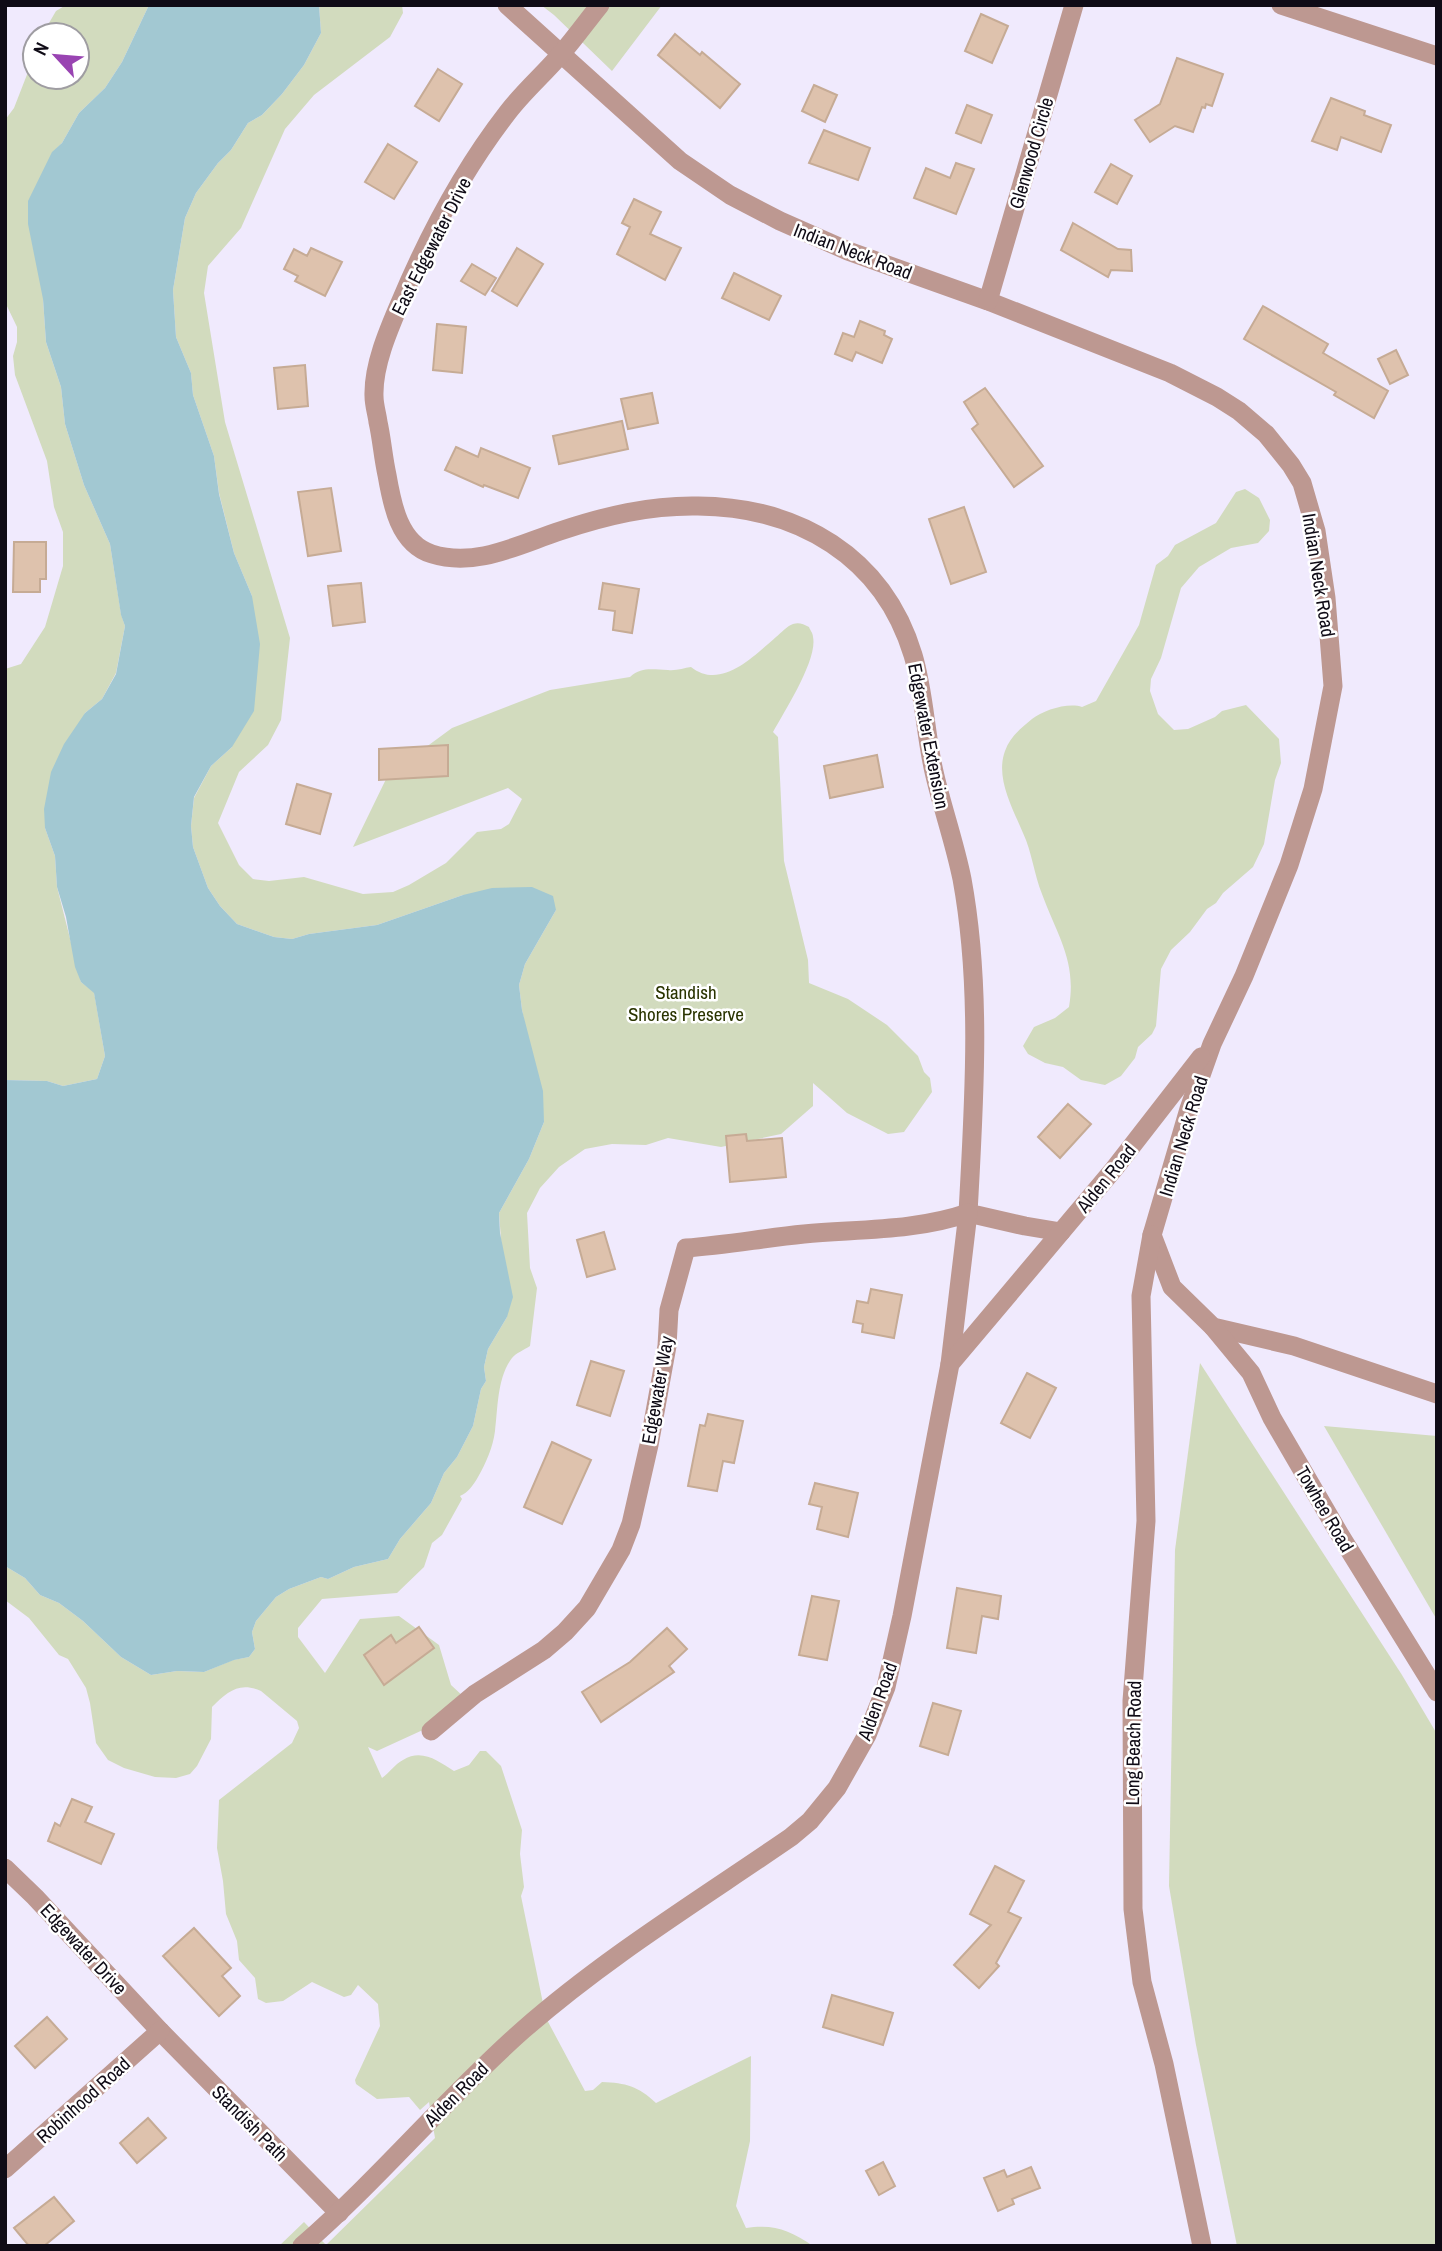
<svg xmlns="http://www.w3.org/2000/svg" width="1442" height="2251" font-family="'Archivo Narrow',sans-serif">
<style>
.green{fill:#d2dbbe}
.water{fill:#a2c8d2}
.building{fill:#dec2ad;stroke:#c6ab95;stroke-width:2}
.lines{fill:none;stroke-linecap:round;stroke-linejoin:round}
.minor{stroke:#bd9891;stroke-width:19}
.labels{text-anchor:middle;stroke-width:5;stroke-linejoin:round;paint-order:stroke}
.street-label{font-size:19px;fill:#0f0b16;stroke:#fff}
.park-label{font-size:19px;fill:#2a3400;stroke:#fff}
</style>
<rect width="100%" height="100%" fill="#f0eafd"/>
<g class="green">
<path d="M 66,5 L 149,5 L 122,62 L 105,88 L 79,113 L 62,143 L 52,153 L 43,299 L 46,342 L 61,387 L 65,424 L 84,485 L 110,544 L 121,614 L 125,626 L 116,673 L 102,699 L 85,713 L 45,828 L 55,856 L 57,887 L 81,982 L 94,992 L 105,1056 L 97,1079 L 63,1086 L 47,1081 L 5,1080 L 5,669 L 21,664 L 45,627 L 63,566 L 63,532 L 54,507 L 47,461 L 15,375 L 13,356 L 17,342 L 17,327 L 5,302 L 5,120 L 14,108 L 35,54 L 35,77 L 77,77 L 77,35 L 42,35 L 56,11 Z"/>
<path d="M 319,5 L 402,5 L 403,13 L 390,37 L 314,95 L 285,129 L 241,228 L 208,266 L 204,293 L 225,422 L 290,638 L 281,720 L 268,745 L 239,772 L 218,823 L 239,865 L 253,879 L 269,881 L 304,877 L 363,894 L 393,892 L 409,885 L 446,863 L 477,832 L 501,829 L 509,824 L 522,799 L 508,788 L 353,847 L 388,775 L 452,728 L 550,690 L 630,677 C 642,666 654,670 668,670 C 676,671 684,668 691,667 C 721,691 754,656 776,637 C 781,633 787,626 793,624 C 799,622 803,624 809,627 C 810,630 813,633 813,637 C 818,659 784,712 773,732 L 778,737 L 784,861 L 808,960 L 809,983 L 848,999 L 887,1025 L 918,1056 L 924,1072 L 930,1078 L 932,1092 L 904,1132 L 888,1134 L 847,1113 L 813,1083 L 813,1106 L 781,1134 L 721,1147 L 668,1138 L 646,1145 L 612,1144 L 585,1149 L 559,1167 L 540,1188 L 527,1213 L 530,1268 L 537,1288 L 530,1346 C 524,1350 516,1353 512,1358 C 497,1378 498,1408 495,1431 C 493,1447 486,1463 478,1477 C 474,1484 468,1493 460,1496 L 462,1499 L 442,1535 L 432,1543 L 424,1567 L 397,1593 L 322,1599 L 298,1628 L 298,1637 L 325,1673 L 360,1619 L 399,1616 L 439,1645 L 451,1685 L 465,1698 L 425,1729 L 377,1751 L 368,1747 L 382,1778 C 389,1773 395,1764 403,1760 C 422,1748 438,1761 454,1771 L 469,1765 L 480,1751 L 486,1751 L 501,1766 L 522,1830 L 520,1854 L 524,1887 L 521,1896 L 546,2018 L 585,2091 L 593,2090 L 602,2082 C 626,2083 638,2086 656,2103 L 751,2056 L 750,2141 L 736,2206 L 746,2228 C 773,2224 790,2230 813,2246 L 279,2246 L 304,2222 L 326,2245 L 435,2138 L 429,2102 L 420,2110 L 409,2097 L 377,2099 L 356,2084 L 355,2080 L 380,2026 L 378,2004 L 358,1985 L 351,1995 L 344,1997 L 312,1982 L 283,2001 L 266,2003 L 258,1999 L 255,1978 L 239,1960 L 237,1941 L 226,1914 L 223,1881 L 217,1848 L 219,1800 L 292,1743 L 299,1728 L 297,1721 L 261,1691 C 239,1681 227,1692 212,1707 L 211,1739 L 197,1766 L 190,1774 L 176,1778 L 155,1777 L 124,1768 L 108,1760 L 96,1743 L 90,1703 L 86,1688 L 68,1659 L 59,1655 L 29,1618 L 5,1600 L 5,1566 L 25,1578 L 40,1595 L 59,1603 L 83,1621 L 121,1657 L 151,1675 L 177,1671 L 204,1672 L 233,1660 L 249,1657 L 255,1649 L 252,1632 L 256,1621 L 276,1597 L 289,1589 L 321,1577 L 328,1579 L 354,1567 L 388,1559 L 400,1539 L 431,1503 L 444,1473 L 457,1457 L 473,1426 L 481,1389 L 486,1381 L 484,1367 L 488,1349 L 507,1317 L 499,1213 L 529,1159 L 544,1122 L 522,1010 L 519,985 L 525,964 L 556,910 L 463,895 L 377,925 L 309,934 L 292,939 L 274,937 L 237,924 L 220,906 L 208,888 L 193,847 L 191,826 L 194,798 L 211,766 L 232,747 L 252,596 L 234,553 L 219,493 L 214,456 L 193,395 L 191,373 L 176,337 L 173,290 L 185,218 L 196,193 L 218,163 L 231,150 L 248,123 L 262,115 L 282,94 L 304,65 L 321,33 Z"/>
<path d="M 541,5 L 662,5 L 612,71 L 554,15 Z"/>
<path d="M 1245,489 L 1259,498 L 1270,520 L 1269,531 L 1258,543 L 1231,548 L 1199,567 L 1181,588 L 1161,658 L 1151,679 L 1150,691 L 1158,714 L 1174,730 L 1188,729 L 1215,717 L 1222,711 L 1246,705 L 1279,739 L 1281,763 L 1275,780 L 1264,844 L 1253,867 L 1223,893 L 1216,903 L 1207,909 L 1190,932 L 1171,950 L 1161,969 L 1156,1026 L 1152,1034 L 1138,1047 L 1135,1058 L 1121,1076 L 1105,1085 L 1081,1080 L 1063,1067 L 1045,1063 L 1028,1054 L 1023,1046 L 1034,1027 L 1055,1018 L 1069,1007 C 1077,961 1057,935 1042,894 C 1034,874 1032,852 1023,833 C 1013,809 995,778 1005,751 C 1010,737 1021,728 1032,719 C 1043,710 1069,702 1082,707 L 1096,701 L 1139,625 L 1156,565 L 1168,556 L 1175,545 L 1216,523 L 1236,492 Z"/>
<path d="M 1200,1363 L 1402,1675 L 1437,1734 L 1437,2246 L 1237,2246 L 1196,2045 L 1169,1886 L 1175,1550 Z"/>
<path d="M 1324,1426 L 1437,1436 L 1437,1620 Z"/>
</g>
<path class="water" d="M 149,5 L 319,5 L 321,33 L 304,65 L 282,94 L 262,115 L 248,123 L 231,150 L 218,163 L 196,193 L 185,218 L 173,290 L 176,337 L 191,373 L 193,395 L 214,456 L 219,494 L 234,553 L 252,596 L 260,644 L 254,711 L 232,747 L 211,766 L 194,797 L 191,826 L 193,847 L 208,888 L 220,906 L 237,924 L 274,937 L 292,939 L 309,934 L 377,925 L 463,895 L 492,888 L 532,887 L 553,896 L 556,910 L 525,964 L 519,985 L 522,1010 L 543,1091 L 544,1122 L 529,1159 L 499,1213 L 500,1233 L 513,1297 L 507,1317 L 488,1349 L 484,1367 L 486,1381 L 481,1389 L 473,1426 L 457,1457 L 444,1473 L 431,1503 L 400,1539 L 388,1559 L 354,1567 L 328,1579 L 321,1577 L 289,1589 L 276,1597 L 256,1621 L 252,1632 L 255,1649 L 249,1657 L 234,1660 L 204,1672 L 177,1671 L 151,1675 L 121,1657 L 83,1621 L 59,1603 L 40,1595 L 25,1578 L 5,1566 L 5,1080 L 47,1081 L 63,1086 L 97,1079 L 105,1056 L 94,993 L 81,982 L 75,967 L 66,917 L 57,887 L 55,856 L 45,828 L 44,809 L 51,772 L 64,744 L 85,713 L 102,699 L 116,674 L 125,626 L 121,615 L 110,544 L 84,485 L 65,424 L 61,387 L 46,342 L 43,299 L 28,224 L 28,201 L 52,152 L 62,143 L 79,113 L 105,88 L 122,62 Z"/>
<g class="building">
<path d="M 981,14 L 1008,26 L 992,63 L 965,51 Z"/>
<path d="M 675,34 L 700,55 L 702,52 L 740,84 L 720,108 L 658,55 Z"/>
<path d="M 1177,58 L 1223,74 L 1212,106 L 1206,104 L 1205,108 L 1202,107 L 1193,132 L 1175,126 L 1150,142 L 1135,120 L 1160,104 Z"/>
<path d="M 438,69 L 462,84 L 439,121 L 415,106 Z"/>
<path d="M 814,85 L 837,95 L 825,122 L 802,111 Z"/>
<path d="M 1331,98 L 1365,111 L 1364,115 L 1391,125 L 1381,152 L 1341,137 L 1337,150 L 1312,141 Z"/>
<path d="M 967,105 L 992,115 L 981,143 L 956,133 Z"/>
<path d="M 824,130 L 870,148 L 858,180 L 809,163 Z"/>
<path d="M 388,144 L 417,162 L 394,199 L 365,182 Z"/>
<path d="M 956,163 L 974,169 L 956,214 L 914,198 L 926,168 L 950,178 Z"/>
<path d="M 1111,164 L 1132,176 L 1117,204 L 1095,192 Z"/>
<path d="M 634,199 L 661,212 L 650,234 L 681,248 L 665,280 L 617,254 L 630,227 L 622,223 Z"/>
<path d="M 1073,223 L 1118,249 L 1131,250 L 1132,271 L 1111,270 L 1108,277 L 1061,250 Z"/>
<path d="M 311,248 L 342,262 L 325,296 L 295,281 L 298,276 L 284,269 L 294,249 L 307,256 Z"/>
<path d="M 517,248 L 543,264 L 517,306 L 492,291 Z"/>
<path d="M 472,264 L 496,278 L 485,295 L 461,281 Z"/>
<path d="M 734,273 L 781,296 L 769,320 L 722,298 Z"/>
<path d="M 1263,306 L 1328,344 L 1323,353 L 1388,391 L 1374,418 L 1334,395 L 1336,392 L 1244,339 Z"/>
<path d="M 860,321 L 885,331 L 884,335 L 892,339 L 882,363 L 856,352 L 852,361 L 835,354 L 843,333 L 854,337 Z"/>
<path d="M 437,324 L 466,327 L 462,373 L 433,370 Z"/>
<path d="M 1396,350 L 1408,375 L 1390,384 L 1378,359 Z"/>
<path d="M 305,365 L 308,406 L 278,409 L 274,368 Z"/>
<path d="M 985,388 L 1043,466 L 1014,487 L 972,429 L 978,424 L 964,402 Z"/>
<path d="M 652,393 L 658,423 L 628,429 L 621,399 Z"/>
<path d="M 622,421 L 628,449 L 559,464 L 553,436 Z"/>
<path d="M 456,447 L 478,457 L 481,448 L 530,468 L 518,498 L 484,485 L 483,487 L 445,470 Z"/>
<path d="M 331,488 L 341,551 L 308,556 L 298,492 Z"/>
<path d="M 964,507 L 986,572 L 951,584 L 929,519 Z"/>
<path d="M 14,542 L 46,542 L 46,579 L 40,579 L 40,592 L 13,592 Z"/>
<path d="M 361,583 L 365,622 L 333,626 L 328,586 Z"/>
<path d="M 603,583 L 639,589 L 632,633 L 613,630 L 615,611 L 599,609 Z"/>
<path d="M 448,745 L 448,776 L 379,780 L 379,749 Z"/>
<path d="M 877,755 L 883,787 L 830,798 L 824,766 Z"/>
<path d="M 297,784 L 331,794 L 320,834 L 286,824 Z"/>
<path d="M 1068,1104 L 1091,1124 L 1060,1158 L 1038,1137 Z"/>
<path d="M 746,1134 L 747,1141 L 782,1138 L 786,1177 L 730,1182 L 726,1136 Z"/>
<path d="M 604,1232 L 615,1269 L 587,1277 L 577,1240 Z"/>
<path d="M 871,1289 L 902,1295 L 894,1338 L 862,1332 L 863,1324 L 853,1322 L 857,1301 L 868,1303 Z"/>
<path d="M 591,1361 L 624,1371 L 610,1416 L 577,1405 Z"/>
<path d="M 1027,1373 L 1056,1388 L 1030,1438 L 1001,1423 Z"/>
<path d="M 708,1414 L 743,1421 L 734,1463 L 723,1461 L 717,1491 L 688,1486 L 700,1425 L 705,1426 Z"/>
<path d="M 552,1442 L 591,1460 L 562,1524 L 524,1507 Z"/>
<path d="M 815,1483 L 858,1493 L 848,1537 L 817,1529 L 822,1507 L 809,1504 Z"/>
<path d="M 957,1588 L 1001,1596 L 998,1619 L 982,1616 L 976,1653 L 947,1648 Z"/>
<path d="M 812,1596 L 839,1601 L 827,1660 L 799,1655 Z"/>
<path d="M 419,1627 L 434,1648 L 384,1685 L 364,1655 L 391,1635 L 396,1643 Z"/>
<path d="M 667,1628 L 687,1649 L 669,1666 L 674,1672 L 601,1722 L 582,1692 L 630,1662 Z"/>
<path d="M 933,1703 L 961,1711 L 948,1755 L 920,1746 Z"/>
<path d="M 72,1799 L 92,1807 L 85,1822 L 114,1834 L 101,1864 L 48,1841 L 55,1823 L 60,1826 Z"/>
<path d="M 995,1866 L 1024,1881 L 1008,1912 L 1021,1918 L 996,1963 L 999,1966 L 979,1988 L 954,1965 L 991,1925 L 970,1914 Z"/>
<path d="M 194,1928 L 231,1968 L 222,1976 L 240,1996 L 219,2016 L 163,1956 Z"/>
<path d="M 832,1995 L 893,2013 L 883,2045 L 823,2027 Z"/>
<path d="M 47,2017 L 67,2039 L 35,2068 L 15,2046 Z"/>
<path d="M 148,2118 L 166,2138 L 137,2163 L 120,2143 Z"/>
<path d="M 883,2162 L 895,2186 L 879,2195 L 866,2171 Z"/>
<path d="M 1031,2167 L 1040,2188 L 1012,2199 L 1014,2204 L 998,2211 L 984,2178 L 1004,2170 L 1007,2177 Z"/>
<path d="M 54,2197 L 74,2221 L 44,2246 L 29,2246 L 14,2228 Z"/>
</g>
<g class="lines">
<g class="minor">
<path d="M 507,5 L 680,161 L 730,195 L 780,221 L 848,251 L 988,301 L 1170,373 L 1217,397 L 1239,411 L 1266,434 L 1291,465 L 1302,483 L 1316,531 L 1326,598 L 1333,686 L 1313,789 L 1289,865 L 1244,976 L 1212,1044 L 1189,1109 L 1152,1235 L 1172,1287 L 1213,1327 L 1294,1346 L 1437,1394"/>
<path d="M 600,5 C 587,21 575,38 561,54 C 544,74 524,91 508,112 C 463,170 428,236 400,303 C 388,331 373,366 374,396 C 374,405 377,414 378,422 C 382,440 383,457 387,475 C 392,504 399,544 432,554 C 476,568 520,544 560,531 C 605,516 650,505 698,506 C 798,507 883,556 913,655 C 925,695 925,736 935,776 C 943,810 955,844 962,879 C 982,988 974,1103 968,1213 L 1025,1226 L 1061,1232"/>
<path d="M 1281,5 L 1437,56"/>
<path d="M 988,301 L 1074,5"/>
<path d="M 1152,1235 L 1141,1296 L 1146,1521 L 1132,1701 L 1133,1909 L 1142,1982 L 1164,2064 L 1202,2246"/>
<path d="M 1213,1327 L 1251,1373 L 1272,1418 L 1340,1535 L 1437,1692"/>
<path d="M 431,1731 L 475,1694 L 544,1650 L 565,1632 L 587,1608 L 621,1550 L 631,1524 L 649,1445 L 667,1346 L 669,1310 L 686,1248 C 726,1245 764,1238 804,1234 C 859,1229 916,1231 968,1213 L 950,1364"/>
<path d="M 5,1868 L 35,1897 L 160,2031 L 339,2213"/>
<path d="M 5,2169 L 160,2031"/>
<path d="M 302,2246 C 380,2178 446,2098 523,2030 C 606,1957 701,1899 791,1837 L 810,1821 L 837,1788 L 867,1735 L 886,1687 L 902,1616 L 950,1364 L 1114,1169 L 1201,1057"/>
</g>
</g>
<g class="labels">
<g class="street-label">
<text transform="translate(1031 153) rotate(-74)" y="7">Glenwood Circle</text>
<text transform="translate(431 246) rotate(-63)" y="7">East Edgewater Drive</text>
<text transform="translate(853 251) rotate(21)" y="7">Indian Neck Road</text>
<text transform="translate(1319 575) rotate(81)" y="7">Indian Neck Road</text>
<text transform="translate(929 736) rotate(79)" y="7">Edgewater Extension</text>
<text transform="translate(1183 1136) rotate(-73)" y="7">Indian Neck Road</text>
<text transform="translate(1106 1178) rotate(-51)" y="7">Alden Road</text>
<text transform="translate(657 1390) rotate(-80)" y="7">Edgewater Way</text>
<text transform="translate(1325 1509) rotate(60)" y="7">Towhee Road</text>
<text transform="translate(877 1701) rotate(-70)" y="7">Alden Road</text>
<text transform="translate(1133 1743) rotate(-89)" y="7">Long Beach Road</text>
<text transform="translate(84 1949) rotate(47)" y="7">Edgewater Drive</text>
<text transform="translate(456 2094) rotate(-45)" y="7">Alden Road</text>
<text transform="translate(83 2100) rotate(-42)" y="7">Robinhood Road</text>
<text transform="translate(250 2123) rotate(45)" y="7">Standish Path</text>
</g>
<g class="park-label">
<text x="686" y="999">Standish<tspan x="686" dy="22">Shores Preserve</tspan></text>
</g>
</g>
<rect width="1442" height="2251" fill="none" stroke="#0f0b16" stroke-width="14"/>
<g transform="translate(56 56) rotate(296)"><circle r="33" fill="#ffffff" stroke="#9f9da2" stroke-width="2"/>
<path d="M0-5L12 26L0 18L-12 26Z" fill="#9944b2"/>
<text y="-10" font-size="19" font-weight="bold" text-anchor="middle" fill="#0f0b16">N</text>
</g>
</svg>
